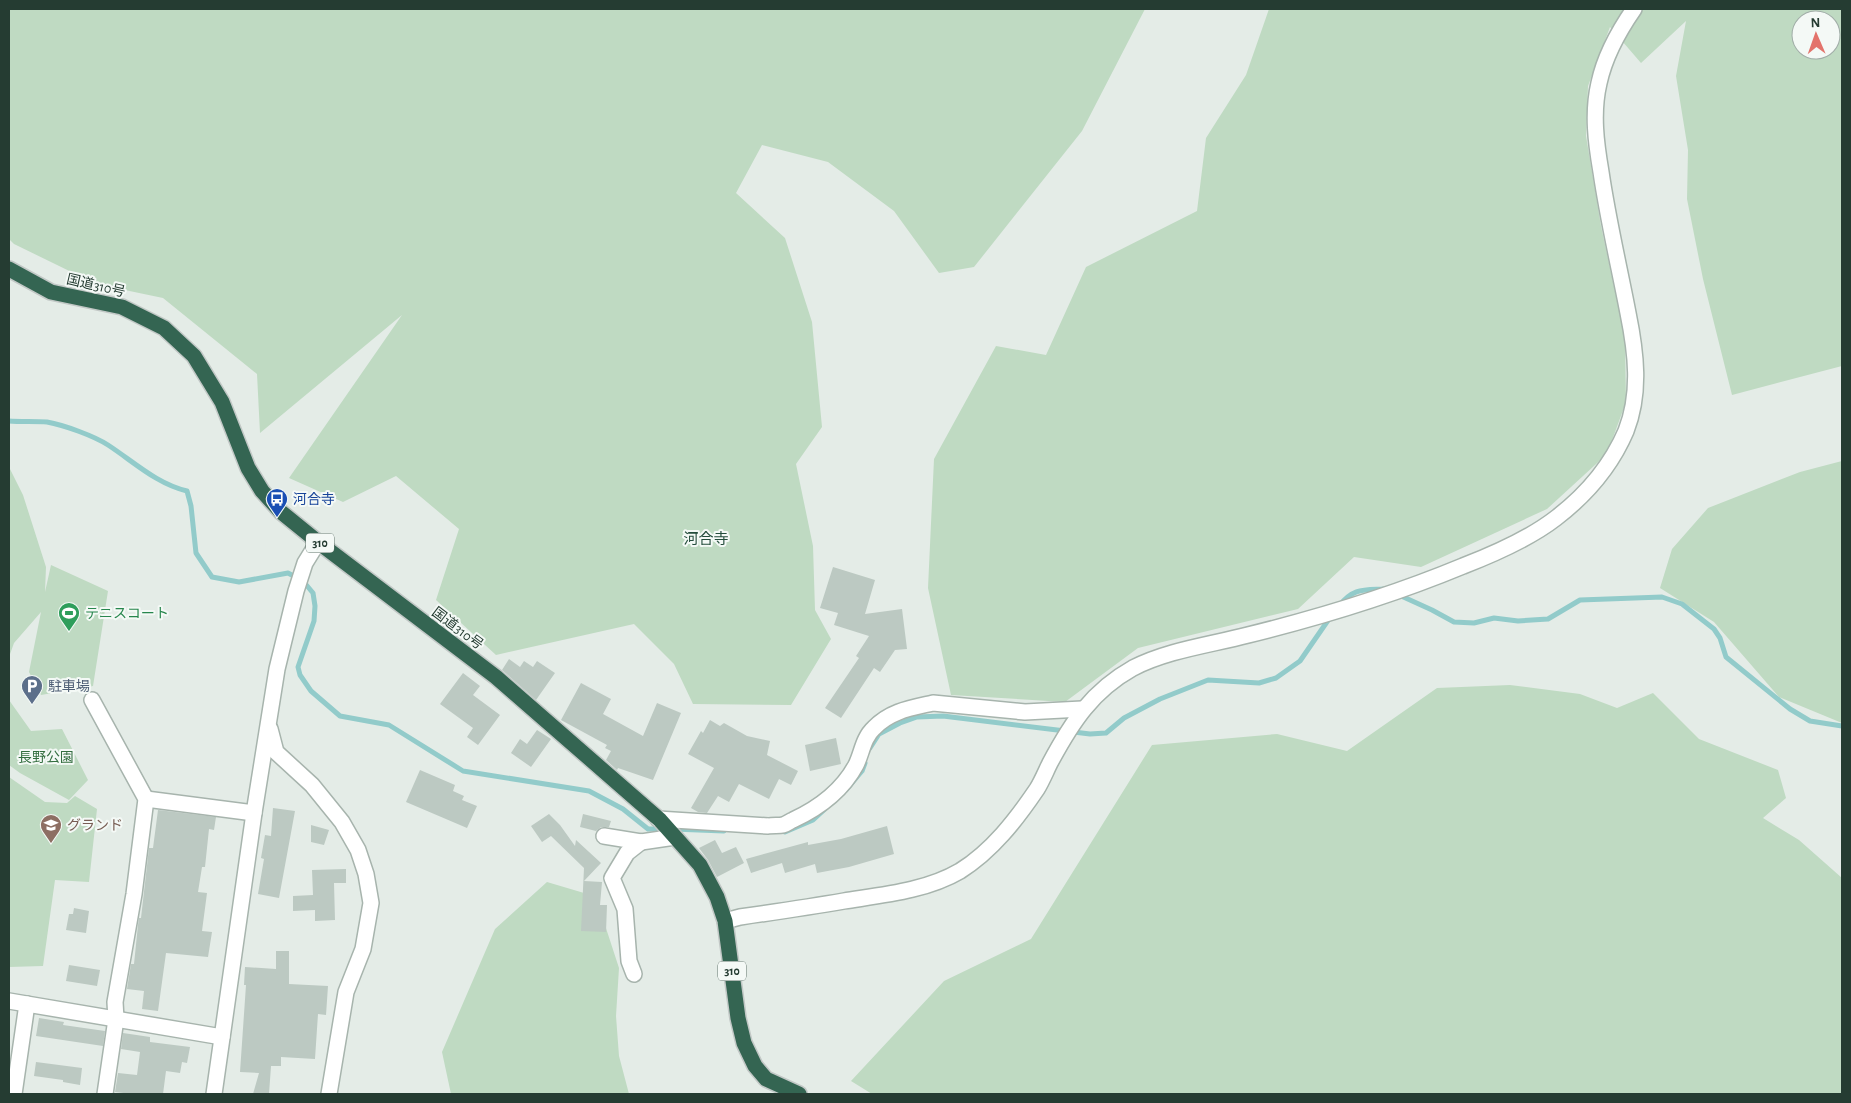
<svg xmlns="http://www.w3.org/2000/svg" width="1851" height="1103" font-family="'Alegreya Sans','Noto Sans JP',sans-serif">
<style>
.green{fill:#bfdac2;fill-rule:evenodd}
.lines{fill:none;stroke-linecap:round;stroke-linejoin:round}
.stream{stroke:#92cbca;stroke-width:5}
.building{fill:#bcc9c2}
.minor-casing{stroke:#a7b4ad;stroke-width:18}
.highway-casing{stroke:#c2c8c6;stroke-width:18}
.minor{stroke:#fff;stroke-width:15}
.highway{stroke:#346552;stroke-width:15}
.labels{text-anchor:middle;stroke-width:4;stroke-linejoin:round;paint-order:stroke}
.shield{fill:#f4f9f6;stroke:#63756d;stroke-width:1}
.shield-label{font-size:12px;font-weight:bold;fill:#253c32}
.street-label{font-size:14px;fill:#253c32;stroke:#f4f9f6}
.transit-label{font-size:14px;fill:#164399;stroke:#f4f9f6;text-anchor:start}
.leisure-label{font-size:14px;fill:#27864d;stroke:#f4f9f6;text-anchor:start}
.service-label{font-size:14px;fill:#4e5e75;stroke:#f4f9f6;text-anchor:start}
.park-label{font-size:14px;fill:#346e40;stroke:#f4f9f6}
.education-label{font-size:14px;fill:#785e54;stroke:#f4f9f6;text-anchor:start}
.neighbourhood-label{font-size:15px;fill:#234c3b;stroke:#f4f9f6}
</style>
<rect width="100%" height="100%" fill="#e4ece7"/>
<g class="green">
<path d="M 9,9 L 1145,9 L 1082,131 L 974,267 L 939,273 L 894,211 L 828,162 L 762,145 L 736,193 L 785,238 L 812,322 L 822,427 L 796,464 L 813,546 L 815,610 L 831,639 L 791,705 L 693,704 L 674,664 L 634,624 L 496,655 L 436,600 L 459,529 L 396,476 L 343,502 L 289,478 L 402,315 L 260,433 L 257,374 L 163,298 L 96,284 L 14,244 L 9,239 Z"/>
<path d="M 1269,9 L 1842,9 L 1842,366 L 1732,395 L 1703,279 L 1687,199 L 1688,150 L 1676,76 L 1686,21 L 1641,63 L 1610,27 L 1588,86 L 1586,136 L 1601,226 L 1625,338 L 1626,402 L 1607,454 L 1547,509 L 1421,567 L 1354,557 L 1298,609 L 1138,648 L 1065,702 L 951,695 L 928,588 L 934,459 L 996,346 L 1046,355 L 1086,267 L 1197,211 L 1206,138 L 1246,75 ZM 1801,20 L 1831,20 L 1831,50 L 1801,50 Z"/>
<path d="M 1842,461 L 1842,723 L 1779,697 L 1714,622 L 1660,588 L 1672,549 L 1708,508 L 1800,472 Z"/>
<path d="M 9,467 L 23,495 L 46,567 L 45,592 L 51,565 L 108,591 L 93,686 L 41,695 L 29,672 L 41,612 L 14,643 L 9,657 Z"/>
<path d="M 1510,685 L 1580,694 L 1617,708 L 1653,693 L 1699,739 L 1778,770 L 1786,798 L 1763,818 L 1799,840 L 1842,878 L 1842,1094 L 872,1094 L 851,1081 L 944,981 L 1031,939 L 1152,745 L 1277,734 L 1347,751 L 1437,688 Z"/>
<path d="M 9,700 L 31,731 L 62,729 L 88,780 L 69,800 L 20,773 L 9,765 Z"/>
<path d="M 9,777 L 45,802 L 67,803 L 75,796 L 97,809 L 89,882 L 55,880 L 43,966 L 9,967 Z"/>
<path d="M 547,882 L 584,893 L 603,919 L 619,968 L 616,1016 L 619,1056 L 629,1094 L 451,1094 L 442,1052 L 495,929 Z"/>
</g>
<g class="lines">
<g class="stream">
<path d="M 9,421 C 21,422 35,421 47,422 C 64,425 94,436 108,445 C 134,462 157,484 187,491 L 191,506 L 196,553 L 212,577 L 239,582 L 288,573 L 303,581 L 313,593 L 315,606 L 314,621 L 298,667 L 300,675 L 311,691 L 340,716 L 389,725 L 463,771 L 589,791 L 623,809 L 648,829 L 664,829"/>
<path d="M 1399,595 L 1432,610 L 1454,622 L 1474,623 L 1494,618 L 1518,621 L 1548,619 L 1580,600 L 1662,597 L 1682,604 L 1714,629 L 1720,638 L 1726,657 L 1790,709 L 1810,721 L 1842,726"/>
<path d="M 1339,606 C 1353,588 1363,590 1384,589"/>
<path d="M 870,748 L 879,734 L 900,723 L 917,717 L 943,716 L 1090,734 L 1106,733 L 1124,718 L 1160,699 L 1208,680 L 1259,683 L 1276,678 L 1300,661 L 1331,616"/>
<path d="M 846,790 L 862,771 L 865,763"/>
<path d="M 673,829 L 724,831"/>
<path d="M 785,832 L 813,820 L 825,809"/>
</g>
</g>
<g class="building">
<path d="M 833,567 L 875,580 L 865,614 L 902,609 L 907,649 L 895,650 L 880,672 L 874,668 L 841,718 L 825,708 L 859,658 L 856,656 L 869,636 L 834,625 L 838,613 L 820,608 Z"/>
<path d="M 509,659 L 520,667 L 524,661 L 533,667 L 537,661 L 555,673 L 536,700 L 502,670 Z"/>
<path d="M 463,673 L 480,686 L 473,695 L 500,715 L 478,745 L 467,737 L 473,728 L 440,704 Z"/>
<path d="M 581,683 L 611,699 L 603,714 L 643,736 L 657,703 L 681,713 L 653,780 L 618,768 L 617,770 L 606,760 L 611,751 L 605,748 L 607,745 L 561,720 Z"/>
<path d="M 710,720 L 720,726 L 724,723 L 747,736 L 770,741 L 767,755 L 798,771 L 791,785 L 779,779 L 769,799 L 739,784 L 729,802 L 718,796 L 707,813 L 698,812 L 691,808 L 714,768 L 688,754 L 701,731 L 703,733 Z"/>
<path d="M 537,730 L 551,739 L 531,767 L 511,753 L 520,739 L 527,744 Z"/>
<path d="M 836,738 L 841,764 L 810,771 L 805,745 Z"/>
<path d="M 420,770 L 455,785 L 453,791 L 464,796 L 462,800 L 477,806 L 467,828 L 406,802 Z"/>
<path d="M 273,808 L 295,811 L 279,898 L 258,894 L 264,859 L 261,858 L 265,835 L 271,836 Z"/>
<path d="M 158,810 L 216,817 L 214,830 L 209,829 L 205,867 L 202,867 L 198,892 L 207,893 L 202,931 L 212,932 L 208,957 L 166,953 L 158,1011 L 142,1009 L 144,991 L 127,989 L 131,964 L 134,964 L 138,925 L 139,918 L 141,918 L 149,848 L 153,848 Z"/>
<path d="M 549,814 L 560,825 L 575,846 L 576,840 L 601,863 L 584,881 L 602,882 L 600,905 L 607,905 L 606,932 L 581,931 L 584,868 L 551,836 L 542,842 L 531,826 Z"/>
<path d="M 583,814 L 611,821 L 609,827 L 601,827 L 596,831 L 580,827 Z"/>
<path d="M 311,825 L 329,830 L 324,845 L 311,842 Z"/>
<path d="M 887,826 L 894,854 L 849,867 L 817,873 L 815,864 L 785,873 L 782,863 L 751,873 L 746,859 L 808,842 L 808,845 L 841,839 Z"/>
<path d="M 715,840 L 722,853 L 736,847 L 744,863 L 717,877 L 708,860 L 699,848 Z"/>
<path d="M 346,869 L 346,883 L 334,883 L 335,920 L 315,921 L 315,910 L 293,911 L 293,896 L 313,895 L 312,870 Z"/>
<path d="M 74,908 L 89,911 L 86,933 L 66,930 L 69,914 L 73,914 Z"/>
<path d="M 276,951 L 289,951 L 289,984 L 328,986 L 326,1015 L 318,1014 L 315,1059 L 281,1057 L 281,1066 L 271,1066 L 269,1094 L 253,1094 L 259,1073 L 240,1072 L 246,985 L 244,985 L 245,967 L 276,969 Z"/>
<path d="M 69,965 L 100,970 L 97,986 L 66,981 Z"/>
<path d="M 39,1018 L 64,1022 L 63,1025 L 105,1031 L 103,1046 L 36,1036 Z"/>
<path d="M 123,1033 L 150,1037 L 150,1042 L 190,1047 L 187,1063 L 182,1062 L 180,1073 L 166,1071 L 163,1094 L 132,1094 L 115,1092 L 118,1073 L 137,1075 L 140,1052 L 121,1049 Z"/>
<path d="M 36,1062 L 82,1068 L 80,1085 L 63,1082 L 63,1080 L 34,1076 Z"/>
</g>
<g class="lines">
<g class="minor-casing">
<g id="minor">
<path d="M 92,700 L 146,799 L 134,894 L 115,1002 L 116,1019 L 105,1094"/>
<path d="M 270,729 L 276,752 L 312,785 L 342,822 L 358,850 L 366,874 L 371,903 L 363,949 L 346,992 L 329,1094"/>
<path d="M 146,799 L 254,813"/>
<path d="M 658,819 L 768,826 C 773,825 779,826 783,825 C 787,824 790,821 793,820 C 819,808 842,791 856,765 C 862,753 863,738 874,728 C 890,711 911,708 933,703 L 1025,712 L 1082,709"/>
<path d="M 604,836 L 641,842 L 675,837"/>
<path d="M 725,921 L 740,917 C 775,912 809,907 844,901 C 882,895 926,891 960,871 C 992,851 1016,820 1037,789 C 1042,781 1046,771 1050,763 C 1072,722 1092,691 1133,668 C 1168,650 1210,645 1248,635 C 1321,617 1393,595 1463,566 C 1494,554 1529,539 1556,518 C 1586,495 1611,466 1626,431 C 1641,393 1636,352 1628,313 C 1619,266 1608,220 1601,172 C 1596,143 1592,113 1599,83 C 1605,55 1618,32 1634,9"/>
<path d="M 634,974 L 629,961 L 625,909 L 612,878 L 627,853 L 641,842"/>
<path d="M 9,1001 L 222,1037"/>
<path d="M 14,1094 L 27,1004"/>
<path d="M 214,1094 L 254,813 L 277,669 L 296,591 L 305,563 L 318,542"/>
</g>
</g>
<g class="highway-casing">
<path id="highway" d="M 9,269 L 51,292 L 122,307 L 164,328 L 194,356 L 222,402 L 248,468 L 262,491 L 281,512 L 318,542 L 496,677 L 660,820 L 700,865 L 717,897 L 725,921 L 738,1018 L 744,1043 L 755,1066 L 766,1079 L 799,1094"/>
</g>
<use href="#minor" class="minor"/>
<use href="#highway" class="highway"/>
</g>
<defs>
<g id="bus-pin" transform="scale(1.125)"><path d="M0 17L-7.5 6A9.5 9.5 0 1 1 7.5 6Z" fill="#1a4fb4" stroke="#f4f9f6"/><path d="M-5-6H5V4H4V6H2V4H-2V6H-4V4H-5ZM-3.5-4V0h7V-4ZM-3.5 1.2v1.5H-2V1.2ZM2 1.2v1.5H3.5V1.2Z" fill="#fff"/></g>
<g id="stadium-pin" transform="scale(1.125)"><path d="M0 17L-7.5 6A9.5 9.5 0 1 1 7.5 6Z" fill="#2e9e5b" stroke="#f4f9f6"/><path d="M0-5a6.5 5 0 1 0 0 10a6.5 5 0 1 0 0-10ZM-3.5-1.8h7v3.6h-7Z" fill="#fff"/></g>
<g id="parking-pin" transform="scale(1.125)"><path d="M0 17L-7.5 6A9.5 9.5 0 1 1 7.5 6Z" fill="#5c6f8a" stroke="#f4f9f6"/><path d="M-3.5-5.5H1a3.5 3.5 0 0 1 0 7H-1V5.5H-3.5ZM-1-3.4V-.6H.8a1.4 1.4 0 0 0 0-2.8Z" fill="#fff"/></g>
<g id="school-pin" transform="scale(1.125)"><path d="M0 17L-7.5 6A9.5 9.5 0 1 1 7.5 6Z" fill="#8d6e63" stroke="#f4f9f6"/><path d="M0-5L7-2L0 1L-7-2ZM-4 1L0 2.5L4 1V4Q0 6-4 4Z" fill="#fff"/></g>
</defs>
<g fill-rule="evenodd">
<use href="#bus-pin" x="277" y="499"/>
<use href="#stadium-pin" x="69" y="613"/>
<use href="#parking-pin" x="32" y="686"/>
<use href="#school-pin" x="51" y="825"/>
</g>
<g class="labels">
<g class="shield">
<rect x="306" y="533.5" width="28" height="19" rx="4"/>
<rect x="718" y="961.5" width="28" height="19" rx="4"/>
</g>
<g class="shield-label">
<text x="320" y="547">310</text>
<text x="732" y="975">310</text>
</g>
<g class="street-label">
<text transform="translate(96 285) rotate(13)" y="5">国道310号</text>
<text transform="translate(458 628) rotate(37)" y="5">国道310号</text>
</g>
<g class="transit-label">
<text x="293" y="504">河合寺</text>
</g>
<g class="leisure-label">
<text x="85" y="618">テニスコート</text>
</g>
<g class="service-label">
<text x="48" y="691">駐車場</text>
</g>
<g class="park-label">
<text x="46" y="762">長野公園</text>
</g>
<g class="education-label">
<text x="67" y="830">グランド</text>
</g>
<g class="neighbourhood-label">
<text x="706" y="544">河合寺</text>
</g>
</g>
<rect width="1851" height="1103" fill="none" stroke="#253c32" stroke-width="20"/>
<g transform="translate(1816 35) rotate(358)"><circle r="24" fill="#f4f9f6" stroke="#a1ada8"/>
<path d="M0-4L9 19L0 12L-9 19Z" fill="#e3736b"/>
<text y="-8" font-size="14" font-weight="bold" text-anchor="middle" fill="#253c32">N</text>
</g>
</svg>
